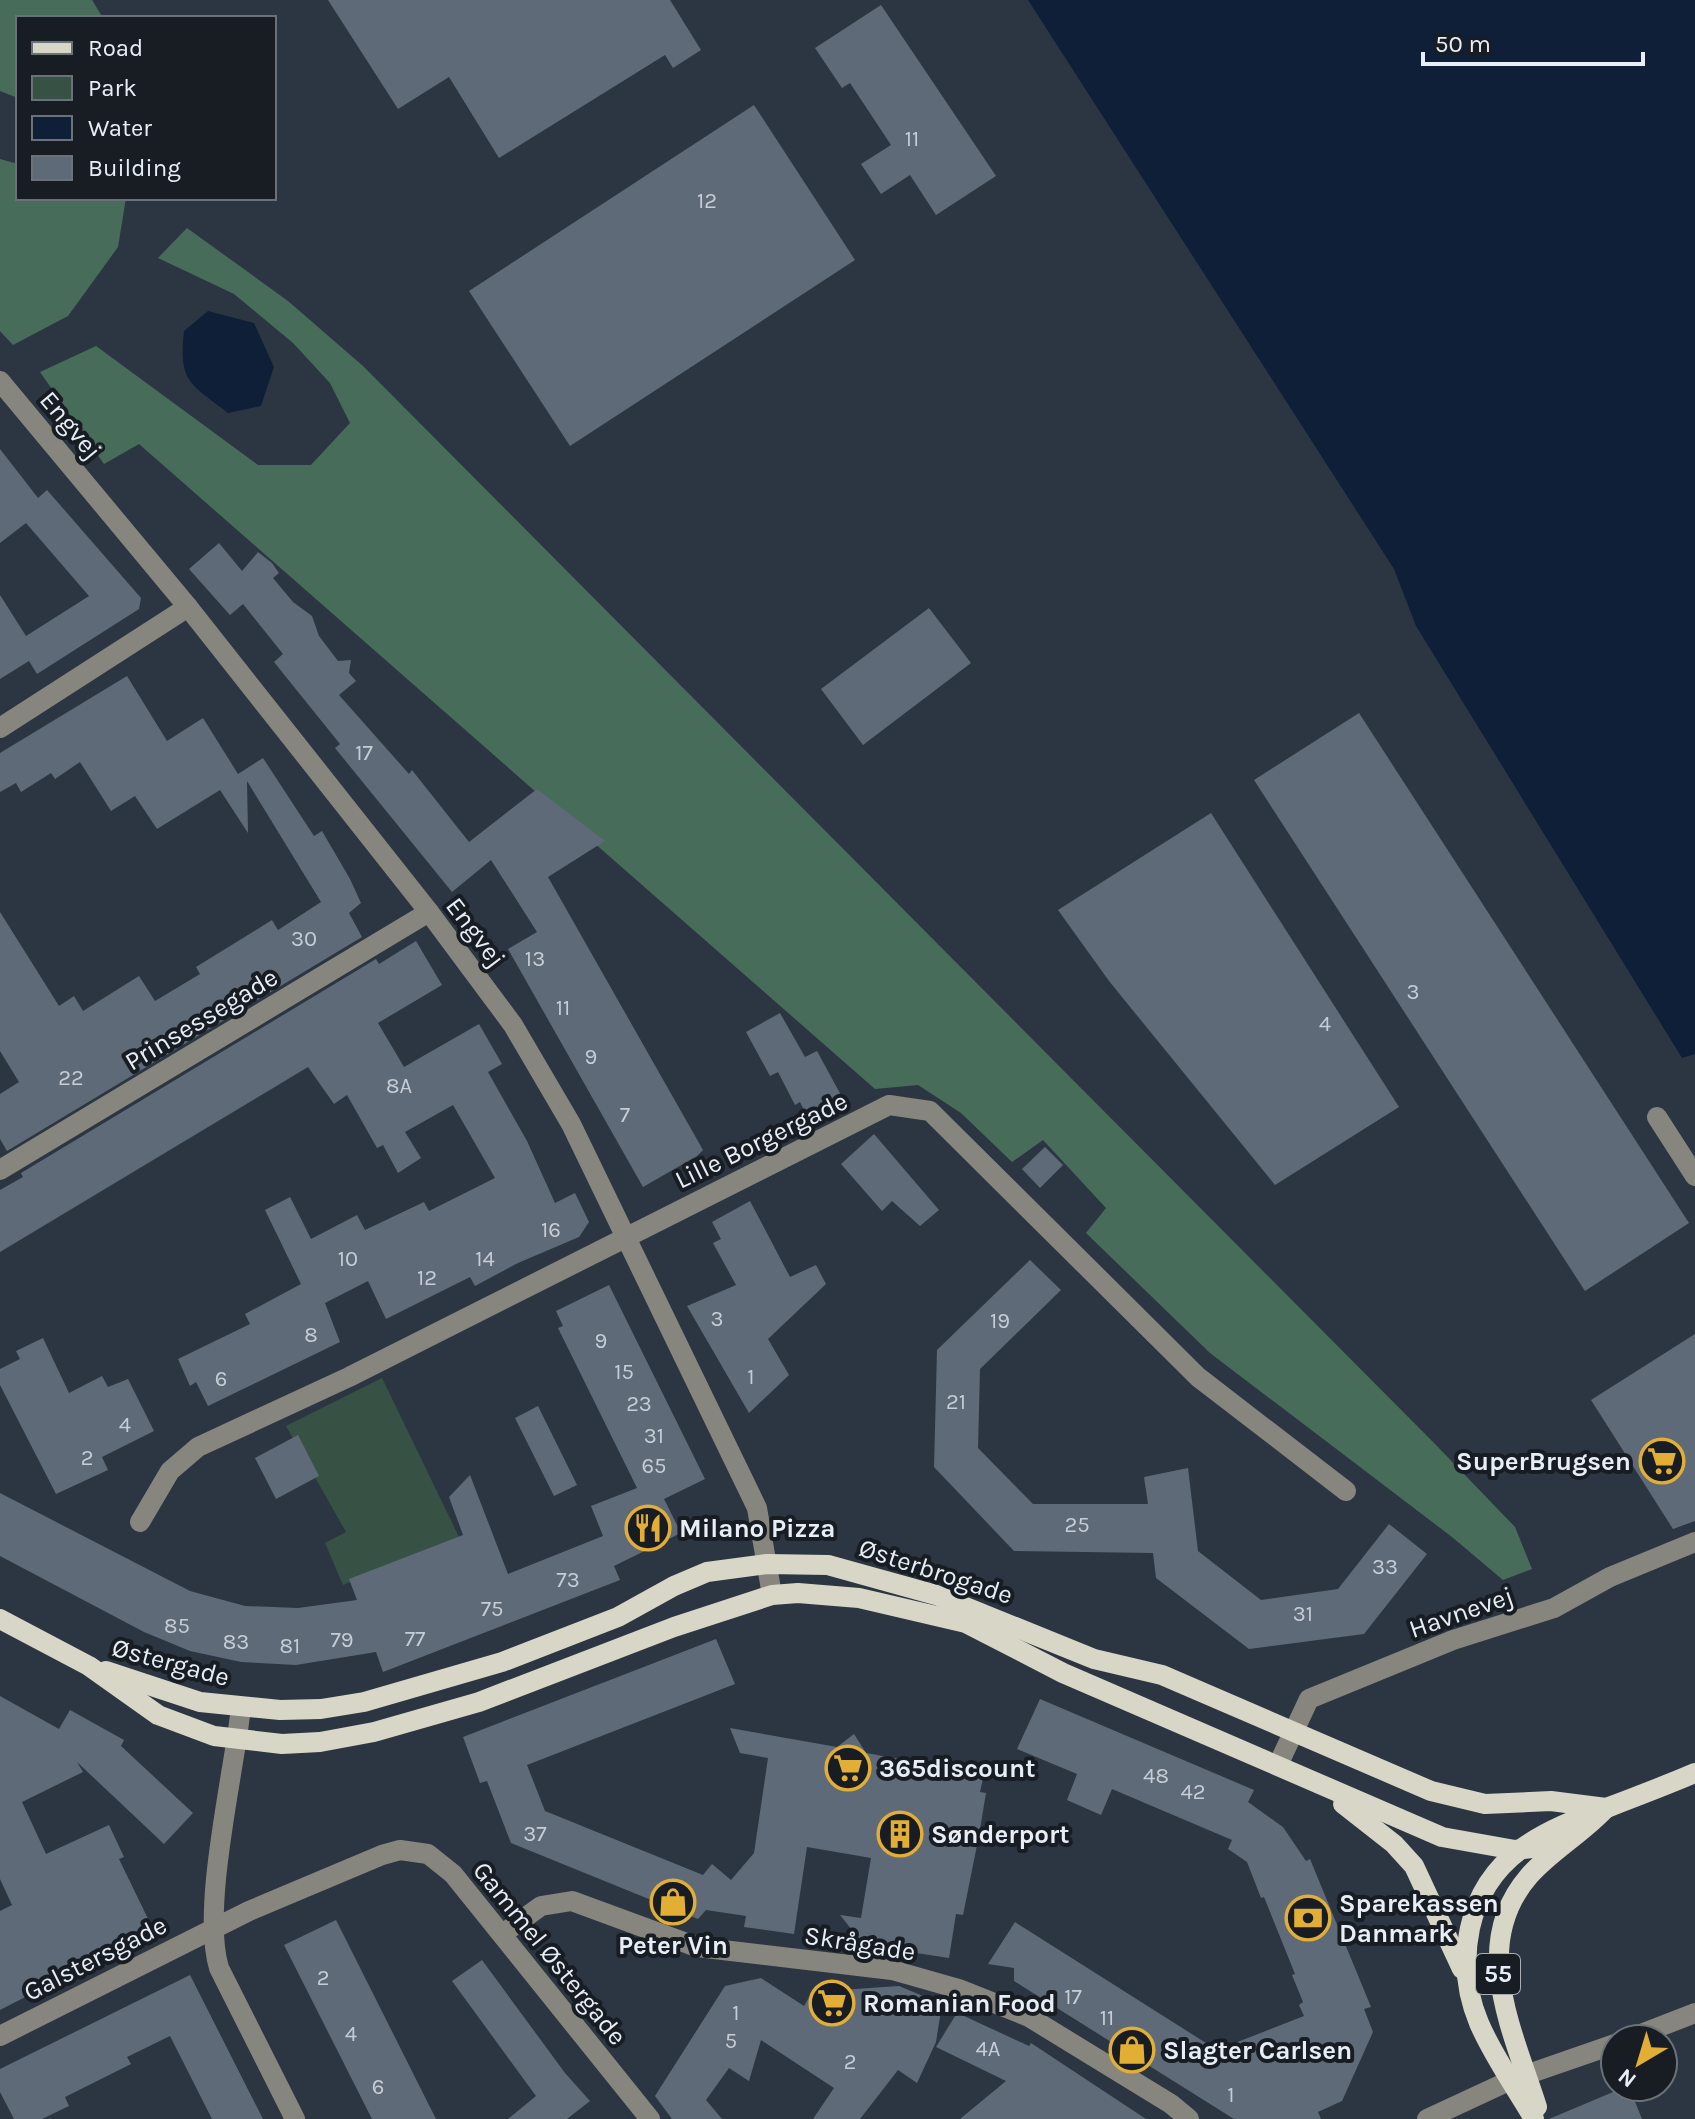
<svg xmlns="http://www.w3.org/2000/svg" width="1695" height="2119" font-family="Karla,sans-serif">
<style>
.green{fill:#375245}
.forest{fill:#486c5a}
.water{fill:#0f1f37}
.building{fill:#5f6a78}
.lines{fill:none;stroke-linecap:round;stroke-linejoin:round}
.minor{stroke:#87867e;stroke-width:20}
.major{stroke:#d8d6c6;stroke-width:20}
.labels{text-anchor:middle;stroke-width:8;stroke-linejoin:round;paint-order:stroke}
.number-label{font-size:22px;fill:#c6cdd7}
.shield{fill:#181d23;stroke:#aaafb7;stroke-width:2}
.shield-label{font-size:24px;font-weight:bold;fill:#e8eef7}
.street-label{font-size:26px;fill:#e8eef7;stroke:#181d23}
.poi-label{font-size:26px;font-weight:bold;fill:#e8eef7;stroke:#181d23;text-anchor:start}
</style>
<rect width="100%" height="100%" fill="#2c3642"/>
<path class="green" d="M 382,1378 L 459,1537 L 343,1585 L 325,1543 L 346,1532 L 286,1426 Z"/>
<g class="forest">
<path d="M 0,0 L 92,0 L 103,18 L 18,18 L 18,98 L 0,91 Z"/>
<path d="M 0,159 L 18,164 L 18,198 L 126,198 L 118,247 L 68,316 L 13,345 L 0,331 Z"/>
<path d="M 187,228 L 288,301 L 363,366 L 1436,1445 L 1515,1527 L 1532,1569 L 1503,1580 L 1452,1537 L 1210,1353 L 1086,1233 L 1106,1208 L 1043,1140 L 1012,1162 L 961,1113 L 918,1085 L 875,1089 L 139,444 L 104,464 L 40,372 L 96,346 L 258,465 L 311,465 L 350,423 L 330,383 L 293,343 L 234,294 L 158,258 Z"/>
</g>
<g class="water">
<path d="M 1028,0 L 1695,0 L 1695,1054 L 1682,1058 L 1416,626 L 1394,569 Z"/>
<path d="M 208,311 L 254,323 L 274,367 L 261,406 L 228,413 C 191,384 178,383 184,331 Z"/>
</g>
<g class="building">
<path d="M 328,0 L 670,0 L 701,50 L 673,68 L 665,55 L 499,158 L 449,77 L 398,109 Z"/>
<path d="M 881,5 L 996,176 L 936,215 L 910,175 L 881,194 L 861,164 L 891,145 L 850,83 L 842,88 L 815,48 Z"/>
<path d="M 754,105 L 855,260 L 570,446 L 469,291 Z"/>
<path d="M 0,449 L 38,498 L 47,490 L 141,598 L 139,609 L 37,674 L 29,661 L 0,679 L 0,595 L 26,636 L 89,596 L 26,523 L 0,543 Z"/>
<path d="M 219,543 L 242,571 L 258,552 L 272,563 L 279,573 L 273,578 L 293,602 L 312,616 L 319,636 L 338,661 L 351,660 L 349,673 L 356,681 L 339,695 L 409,774 L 412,770 L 469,842 L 537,789 L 605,841 L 548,877 L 703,1150 L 697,1156 L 643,1187 L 508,949 L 537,932 L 491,860 L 452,892 L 335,748 L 340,744 L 274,662 L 283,654 L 243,604 L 230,615 L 189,569 Z"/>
<path d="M 929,608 L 971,663 L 863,745 L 821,689 Z"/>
<path d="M 127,676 L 167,741 L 203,718 L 238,774 L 263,758 L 314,836 L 322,831 L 350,879 L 361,903 L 349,913 L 362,937 L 7,1151 L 0,1139 L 0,1094 L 19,1082 L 0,1051 L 0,912 L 59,1006 L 74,996 L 83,1011 L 139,976 L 155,1001 L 200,974 L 196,967 L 272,920 L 278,930 L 321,902 L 247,781 L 248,833 L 220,790 L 157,829 L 135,796 L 111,811 L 80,762 L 55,779 L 51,773 L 21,792 L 16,783 L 0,792 L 0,753 Z"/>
<path d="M 1359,713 L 1689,1223 L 1585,1291 L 1254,780 Z"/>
<path d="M 1211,813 L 1399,1107 L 1275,1185 L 1109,981 L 1058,910 Z"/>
<path d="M 416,941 L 442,985 L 378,1023 L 404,1067 L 479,1024 L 502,1064 L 488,1072 L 527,1141 L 555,1203 L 575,1193 L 589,1222 L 579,1237 L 518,1263 L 475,1286 L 470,1277 L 386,1319 L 368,1281 L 325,1303 L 340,1342 L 208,1406 L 196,1382 L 190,1386 L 178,1359 L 250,1324 L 245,1314 L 301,1284 L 265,1210 L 290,1197 L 311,1239 L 357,1215 L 365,1230 L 424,1202 L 429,1211 L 495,1178 L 453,1105 L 405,1132 L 421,1158 L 398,1173 L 383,1145 L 377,1148 L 347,1095 L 334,1104 L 308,1067 L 0,1252 L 0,1190 L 23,1177 L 21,1173 L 376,959 L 379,964 Z"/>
<path d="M 780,1013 L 805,1057 L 817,1051 L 842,1097 L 807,1116 L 800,1102 L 795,1105 L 778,1072 L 770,1076 L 746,1032 Z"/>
<path d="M 874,1134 L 939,1210 L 920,1226 L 892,1201 L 882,1211 L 841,1164 Z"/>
<path d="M 1045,1147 L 1063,1165 L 1040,1188 L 1022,1169 Z"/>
<path d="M 750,1201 L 790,1277 L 816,1265 L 826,1284 L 768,1339 L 789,1375 L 749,1413 L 687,1306 L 736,1285 L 713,1243 L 721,1239 L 712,1222 Z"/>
<path d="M 1030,1260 L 1061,1290 L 980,1369 L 978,1448 L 1033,1504 L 1148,1504 L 1144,1477 L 1188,1468 L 1198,1551 L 1261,1600 L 1338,1589 L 1389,1524 L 1427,1554 L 1364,1634 L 1249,1649 L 1156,1578 L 1153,1553 L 1014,1551 L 934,1467 L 937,1350 Z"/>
<path d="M 609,1285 L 705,1479 L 664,1499 L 681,1533 L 614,1566 L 620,1580 L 383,1672 L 376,1652 L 296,1665 L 241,1662 L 190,1651 L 144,1632 L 0,1556 L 0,1493 L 190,1591 L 245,1606 L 298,1608 L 357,1600 L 349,1579 L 463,1535 L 449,1497 L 470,1475 L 508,1574 L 603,1536 L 591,1506 L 637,1488 L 558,1328 L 563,1326 L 556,1311 Z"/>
<path d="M 1695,1334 L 1695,1521 L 1673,1529 L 1591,1400 Z"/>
<path d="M 43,1338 L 69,1393 L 102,1376 L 108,1387 L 128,1379 L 154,1431 L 102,1457 L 108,1470 L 56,1494 L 0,1385 L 0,1369 L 20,1359 L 16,1351 Z"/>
<path d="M 538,1406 L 577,1485 L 554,1496 L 515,1418 Z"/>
<path d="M 298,1435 L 319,1476 L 276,1499 L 255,1458 Z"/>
<path d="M 716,1639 L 735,1684 L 527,1765 L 545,1811 L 703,1875 L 712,1864 L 731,1880 L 754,1853 L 768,1758 L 740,1753 L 730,1728 L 837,1747 L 854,1734 L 866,1753 L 984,1774 L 980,1792 L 986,1793 L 979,1835 L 963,1915 L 956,1914 L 949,1958 L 864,1945 L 840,1915 L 861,1918 L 871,1858 L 807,1847 L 794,1934 L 744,1927 L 746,1916 L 706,1910 L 698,1919 L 511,1843 L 487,1781 L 480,1783 L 463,1737 Z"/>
<path d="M 0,1696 L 59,1729 L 70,1710 L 124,1740 L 121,1746 L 193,1813 L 164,1844 L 77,1762 L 83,1772 L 22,1802 L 46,1854 L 109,1825 L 124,1857 L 119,1859 L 151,1925 L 110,1946 L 113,1952 L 0,2010 L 0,1911 L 12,1905 L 0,1879 Z"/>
<path d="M 1040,1699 L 1254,1790 L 1248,1802 L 1283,1827 L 1306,1861 L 1310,1859 L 1371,2007 L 1364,2009 L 1373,2032 L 1342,2101 L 1318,2112 L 1321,2119 L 1234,2119 L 1014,1981 L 1014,1968 L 988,1964 L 1015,1922 L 1217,2050 L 1304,2016 L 1299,2005 L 1303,2002 L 1292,1975 L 1295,1974 L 1264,1897 L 1261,1898 L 1247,1862 L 1228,1849 L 1232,1840 L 1112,1789 L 1101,1815 L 1067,1800 L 1077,1774 L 1017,1749 Z"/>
<path d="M 336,1920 L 436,2119 L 372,2119 L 284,1945 Z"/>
<path d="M 482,1960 L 565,2073 L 590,2101 L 567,2119 L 508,2119 L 536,2096 L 452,1981 Z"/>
<path d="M 190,1975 L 263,2119 L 212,2119 L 170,2036 L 127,2057 L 131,2064 L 65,2097 L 69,2106 L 42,2119 L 14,2119 L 0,2092 L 0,2069 Z"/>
<path d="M 761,1978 L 804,2006 L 812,1992 L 899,1986 L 942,2004 L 936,2042 L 917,2083 L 898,2070 L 860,2119 L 813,2119 L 834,2088 L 761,2040 L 749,2081 L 729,2068 L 706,2100 L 722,2119 L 672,2119 L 655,2096 L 725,1986 Z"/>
<path d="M 955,2016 L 964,2016 L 1029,2046 L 1031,2043 L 1146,2119 L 960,2119 L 1006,2081 L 936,2047 Z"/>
<path d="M 1625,2087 L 1629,2087 L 1642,2119 L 1549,2119 Z"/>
</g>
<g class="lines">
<g class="minor">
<path d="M 0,381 L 188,607 L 429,912 L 513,1025 L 571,1124 L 757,1508 L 772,1595"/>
<path d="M 0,728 L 188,607"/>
<path d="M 1657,1117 L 1695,1176"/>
<path d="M 0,1170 L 429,912"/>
<path d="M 140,1522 L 170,1471 L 198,1447 L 349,1377 L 889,1105 L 930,1111 L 1198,1377 L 1346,1491"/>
<path d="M 241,1707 C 234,1774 201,1908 219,1968 L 295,2119"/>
<path d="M 1278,1765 L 1309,1699 L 1453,1640 L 1554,1608 L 1610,1577 L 1695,1542"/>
<path d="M 504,1933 L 541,1906 L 572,1901 L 697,1947 L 892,1970 L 959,1989 L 1029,2017 L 1171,2104 L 1189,2119"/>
<path d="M 0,2036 L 249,1911 L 382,1855 L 400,1850 L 428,1854 L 453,1874 L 650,2119"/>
<path d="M 1628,2039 L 1695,2013"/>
<path d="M 1427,2119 L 1511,2080 L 1615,2044"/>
</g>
<g class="major">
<path d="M 0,1619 L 89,1666 L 158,1715 L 214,1736 L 282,1744 L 320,1742 L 374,1732 L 479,1702 L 674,1627 L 772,1595 L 798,1593 L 859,1598 L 966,1623 L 1063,1673 L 1442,1837 L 1515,1850 L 1561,1845"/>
<path d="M 106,1671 L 200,1702 L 280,1710 L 321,1709 L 364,1702 L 502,1662 L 618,1617 L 674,1586 L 707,1572 L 767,1564 L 828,1565 L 936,1595 L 1094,1659 L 1162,1675 L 1431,1791 L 1485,1804 L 1551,1801 L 1606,1808"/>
<path d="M 1343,1804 L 1394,1844 L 1414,1866 L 1462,1969"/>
<path d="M 1537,2107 C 1513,2031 1469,1945 1529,1876 C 1552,1850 1582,1834 1606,1808"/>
<path d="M 1534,2119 C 1516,2088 1493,2056 1479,2023 C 1466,1992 1463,1961 1470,1928 C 1486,1854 1546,1830 1609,1807 C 1638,1796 1667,1785 1695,1773"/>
</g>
</g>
<defs>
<g id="supermarket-ring" transform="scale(2.3)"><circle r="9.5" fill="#181d23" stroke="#e3ae35" stroke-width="1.5"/><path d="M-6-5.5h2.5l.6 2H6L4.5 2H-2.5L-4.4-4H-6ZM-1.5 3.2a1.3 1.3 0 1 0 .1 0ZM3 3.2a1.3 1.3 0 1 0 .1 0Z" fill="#e3ae35"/></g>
<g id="restaurant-ring" transform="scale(2.3)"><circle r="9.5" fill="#181d23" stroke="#e3ae35" stroke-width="1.5"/><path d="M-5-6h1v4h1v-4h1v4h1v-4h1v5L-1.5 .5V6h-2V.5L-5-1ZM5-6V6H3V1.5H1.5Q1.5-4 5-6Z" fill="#e3ae35"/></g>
<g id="building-ring" transform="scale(2.3)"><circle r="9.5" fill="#181d23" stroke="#e3ae35" stroke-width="1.5"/><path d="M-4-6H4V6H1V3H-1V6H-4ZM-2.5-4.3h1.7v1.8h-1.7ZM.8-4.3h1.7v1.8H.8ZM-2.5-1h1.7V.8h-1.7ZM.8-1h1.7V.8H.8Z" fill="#e3ae35"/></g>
<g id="shop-ring" transform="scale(2.3)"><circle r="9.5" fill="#181d23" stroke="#e3ae35" stroke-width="1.5"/><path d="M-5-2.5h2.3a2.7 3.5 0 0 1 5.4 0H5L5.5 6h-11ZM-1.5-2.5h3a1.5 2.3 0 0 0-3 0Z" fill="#e3ae35"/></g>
<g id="bank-ring" transform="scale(2.3)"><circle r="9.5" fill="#181d23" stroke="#e3ae35" stroke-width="1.5"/><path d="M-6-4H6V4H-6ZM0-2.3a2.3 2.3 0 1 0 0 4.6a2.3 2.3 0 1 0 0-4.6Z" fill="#e3ae35"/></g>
</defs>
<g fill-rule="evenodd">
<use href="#supermarket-ring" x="1662" y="1461"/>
<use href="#restaurant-ring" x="648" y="1528"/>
<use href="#supermarket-ring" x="848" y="1768"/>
<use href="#building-ring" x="900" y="1834"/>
<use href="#shop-ring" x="673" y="1902"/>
<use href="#bank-ring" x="1308" y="1918"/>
<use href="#supermarket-ring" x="832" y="2003"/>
<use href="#shop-ring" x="1132" y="2050"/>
</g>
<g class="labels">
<g class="number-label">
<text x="912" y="146">11</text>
<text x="707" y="208">12</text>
<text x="364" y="760">17</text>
<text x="304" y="946">30</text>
<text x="535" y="966">13</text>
<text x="1413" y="999">3</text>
<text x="563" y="1015">11</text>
<text x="1325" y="1031">4</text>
<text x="591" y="1064">9</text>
<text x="71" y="1085">22</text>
<text x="399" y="1093">8A</text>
<text x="625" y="1122">7</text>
<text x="551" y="1237">16</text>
<text x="348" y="1266">10</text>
<text x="485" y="1266">14</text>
<text x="427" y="1285">12</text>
<text x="717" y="1326">3</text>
<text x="1000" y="1328">19</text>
<text x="311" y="1342">8</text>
<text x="601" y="1348">9</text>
<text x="624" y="1379">15</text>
<text x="751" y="1384">1</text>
<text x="221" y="1386">6</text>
<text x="956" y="1409">21</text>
<text x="639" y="1411">23</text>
<text x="125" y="1432">4</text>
<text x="654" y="1443">31</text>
<text x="87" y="1465">2</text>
<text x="654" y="1473">65</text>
<text x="1077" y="1532">25</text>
<text x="1385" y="1574">33</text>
<text x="568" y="1587">73</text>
<text x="492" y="1616">75</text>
<text x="1303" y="1621">31</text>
<text x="177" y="1633">85</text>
<text x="415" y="1646">77</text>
<text x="342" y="1647">79</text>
<text x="236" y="1649">83</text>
<text x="290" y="1653">81</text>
<text x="1156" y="1783">48</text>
<text x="1193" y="1799">42</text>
<text x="535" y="1841">37</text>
<text x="323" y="1985">2</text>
<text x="1073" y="2004">17</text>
<text x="736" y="2020">1</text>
<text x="1107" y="2025">11</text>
<text x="351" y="2041">4</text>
<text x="731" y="2048">5</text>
<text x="988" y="2056">4A</text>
<text x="850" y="2069">2</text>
<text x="378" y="2094">6</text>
<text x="1231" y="2102">1</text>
</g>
<rect class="shield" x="1476" y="1954" width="44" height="40" rx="6"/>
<g class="shield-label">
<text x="1498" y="1982">55</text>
</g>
<g class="street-label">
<text transform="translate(71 425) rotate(50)" y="9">Engvej</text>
<text transform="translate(476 932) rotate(53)" y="9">Engvej</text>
<text transform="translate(201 1019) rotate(-31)" y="9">Prinsessegade</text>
<text transform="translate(761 1140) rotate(-26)" y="9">Lille Borgergade</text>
<text transform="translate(936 1571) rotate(18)" y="9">Østerbrogade</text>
<text transform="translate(1461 1612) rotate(-19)" y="9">Havnevej</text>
<text transform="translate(171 1662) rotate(15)" y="9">Østergade</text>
<text transform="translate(860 1943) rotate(9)" y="9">Skrågade</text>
<text transform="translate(550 1953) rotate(51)" y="9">Gammel Østergade</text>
<text transform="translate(95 1958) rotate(-27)" y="9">Galstersgade</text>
</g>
<g class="poi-label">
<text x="1631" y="1470" text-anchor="end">SuperBrugsen</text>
<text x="679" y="1537">Milano Pizza</text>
<text x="879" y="1777">365discount</text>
<text x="931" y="1843">Sønderport</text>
<text x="1339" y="1912">Sparekassen<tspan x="1339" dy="30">Danmark</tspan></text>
<text x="673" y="1954" text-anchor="middle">Peter Vin</text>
<text x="863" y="2012">Romanian Food</text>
<text x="1163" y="2059">Slagter Carlsen</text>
</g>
</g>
<rect x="16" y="16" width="260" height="184" fill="#181d23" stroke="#6b7178" stroke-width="2"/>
<rect x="32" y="42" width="40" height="12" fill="#d8d6c6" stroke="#6b7178" stroke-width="2"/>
<text x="88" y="56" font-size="24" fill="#e8eef7">Road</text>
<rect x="32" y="76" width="40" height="24" fill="#375245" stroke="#6b7178" stroke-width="2"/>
<text x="88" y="96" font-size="24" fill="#e8eef7">Park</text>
<rect x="32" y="116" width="40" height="24" fill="#0f1f37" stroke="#6b7178" stroke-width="2"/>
<text x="88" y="136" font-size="24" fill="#e8eef7">Water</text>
<rect x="32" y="156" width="40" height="24" fill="#5f6a78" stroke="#6b7178" stroke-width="2"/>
<text x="88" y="176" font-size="24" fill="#e8eef7">Building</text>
<g transform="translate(1639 2063) rotate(218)"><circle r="38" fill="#181d23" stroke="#6b7178" stroke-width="2"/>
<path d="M0-6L14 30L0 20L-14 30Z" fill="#e3ae35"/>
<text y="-12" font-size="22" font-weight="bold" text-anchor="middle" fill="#e8eef7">N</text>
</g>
<path d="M1423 52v12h220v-12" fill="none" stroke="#e8eef7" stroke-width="4"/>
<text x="1435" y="52" font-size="24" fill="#e8eef7" stroke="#181d23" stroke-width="6" paint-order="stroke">50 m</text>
</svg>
